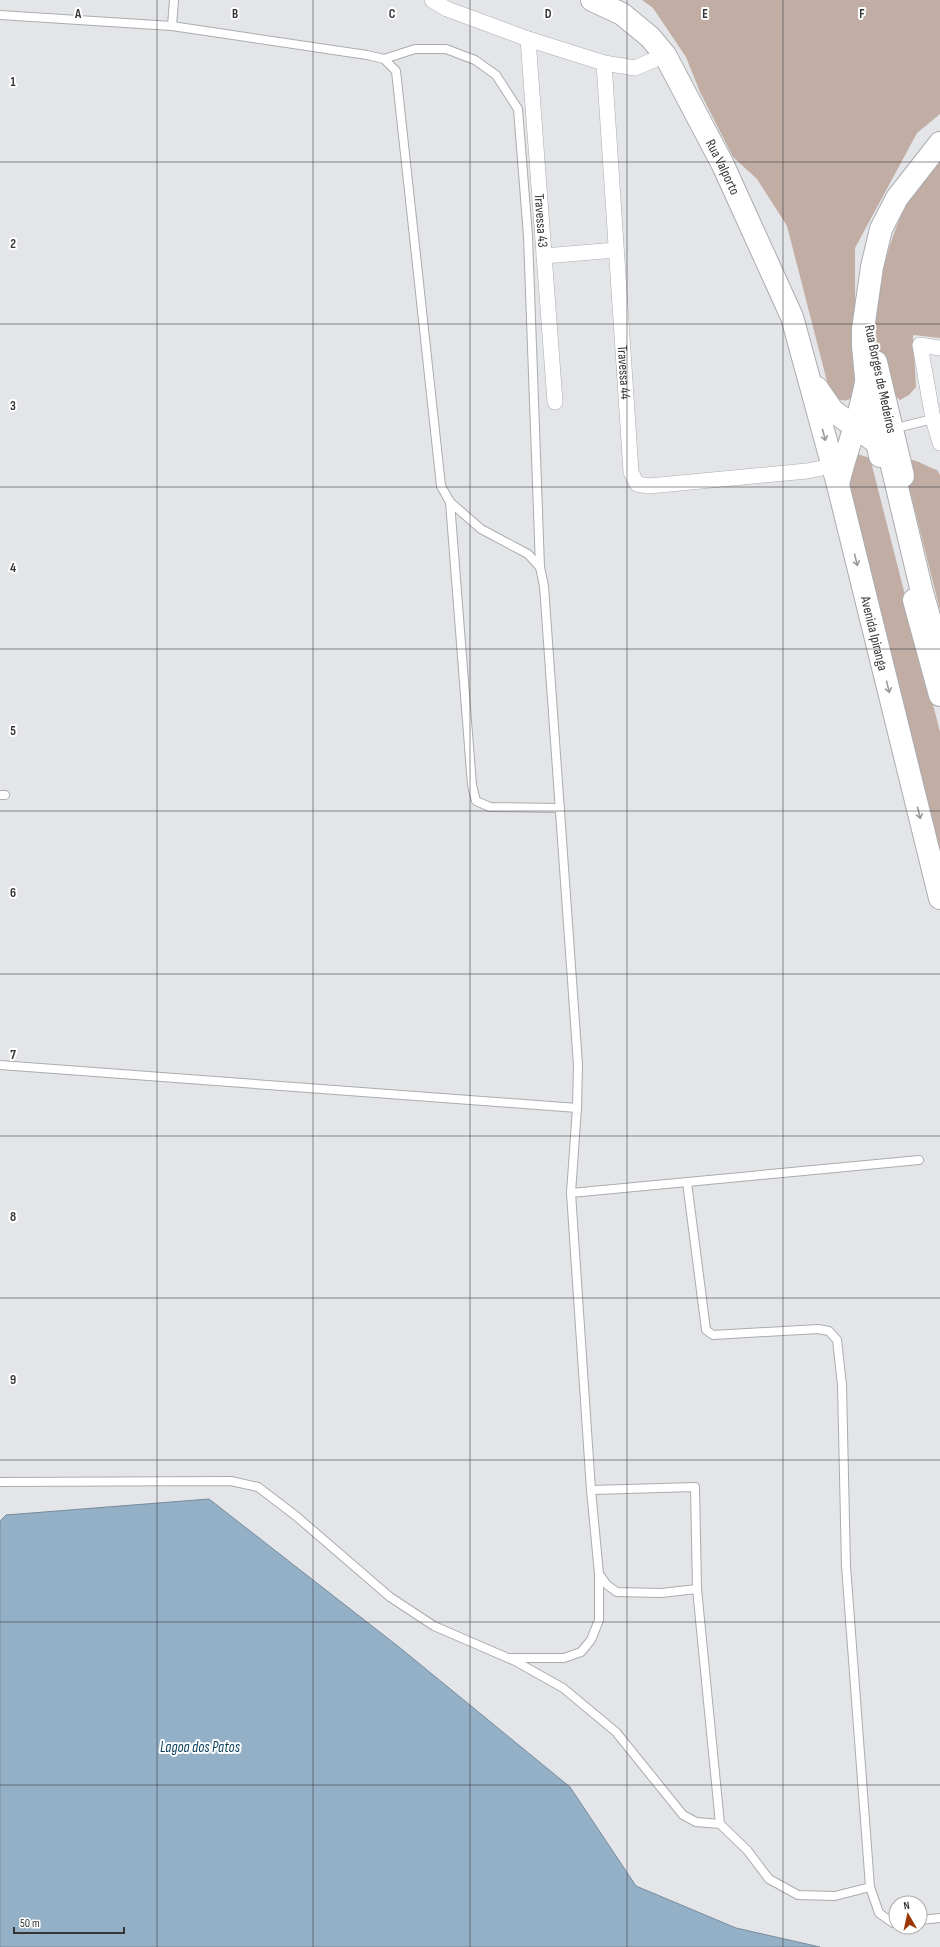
<svg xmlns="http://www.w3.org/2000/svg" width="940" height="1947" font-family="'Sofia Sans Condensed',sans-serif">
<style>
.green{fill:#c2ada5}
.water{fill:#94b0c6;stroke:#778b9b}
.lines{fill:none;stroke-linecap:round;stroke-linejoin:round}
.lane-casing{stroke:#aaacae;stroke-width:10}
.street-casing{stroke:#aaacae;stroke-width:16}
.secondary-casing{stroke:#aaacae;stroke-width:24}
.primary-casing{stroke:#aaacae;stroke-width:24}
.lane{stroke:#fff;stroke-width:8}
.street{stroke:#fff;stroke-width:15}
.secondary{stroke:#fff;stroke-width:22}
.primary{stroke:#fff;stroke-width:22}
.oneway{stroke:#9a9a9a}
.grid{fill:none;stroke:#343536;stroke-width:1;stroke-opacity:0.55}
.labels{text-anchor:middle;stroke-width:4;stroke-linejoin:round;paint-order:stroke}
.street-label{font-size:14px;fill:#343536;stroke:#fff}
.water-label{font-size:15px;font-style:italic;fill:#063b59;stroke:#fff}
.grid-label{font-size:13px;text-anchor:middle;font-weight:bold;fill:#343536;stroke:#fff;stroke-width:4;stroke-linejoin:round;paint-order:stroke}
</style>
<rect width="100%" height="100%" fill="#e3e5e8"/>
<g class="green">
<path d="M 642,0 L 940,0 L 940,114 L 917,133 L 855,248 L 855,395 C 846,404 839,401 830,393 L 787,226 L 757,179 L 733,157 L 700,92 L 686,57 L 653,8 Z"/>
<path d="M 940,160 L 940,338 L 913,335 L 916,387 L 909,395 L 900,400 C 854,362 883,239 912,196 C 920,184 931,172 940,160 Z"/>
<path d="M 857,454 L 870,458 L 940,732 L 940,851 L 847,476 Z"/>
<path d="M 911,460 C 918,460 927,467 937,470 L 940,475 L 940,610 L 903,463 Z"/>
</g>
<path class="water" d="M 209,1499 L 399,1647 L 570,1787 L 636,1886 L 736,1928 L 820,1947 L 0,1947 L 0,1521 L 6,1515 Z"/>
<g class="lines">
<g class="lane-casing">
<g id="lane">
<path d="M 0,15 L 172,26 L 367,55 L 384,59 L 396,71 L 441,486 L 450,502 L 481,529 L 528,554 L 540,567 L 544,586 L 578,1065 L 577,1108 L 0,1065"/>
<path d="M 172,26 L 174,0"/>
<path d="M 384,59 L 415,49 L 446,49 L 475,60 L 496,75 L 518,109 L 528,236 L 540,567"/>
<path d="M 900,427 L 933,419"/>
<path d="M 450,502 L 472,785 L 476,801 L 490,807 L 560,808"/>
<path d="M 0,795 L 5,795"/>
<path d="M 577,1108 L 571,1193 L 591,1490 L 599,1574 L 607,1585 L 617,1592 L 661,1593 L 697,1589 L 720,1824 L 747,1850 L 769,1879 L 798,1895 L 835,1896 L 870,1887"/>
<path d="M 687,1182 L 706,1330 L 713,1335 L 818,1329 L 829,1331 L 837,1340 L 842,1385 L 846,1566 L 870,1887 L 879,1913 L 893,1923 L 896,1923"/>
<path d="M 571,1193 L 919,1160"/>
<path d="M 0,1482 L 231,1481 L 258,1487 L 296,1516 L 390,1597 L 434,1626 L 515,1661 L 563,1688 L 616,1732 L 683,1815 L 696,1822 L 720,1824"/>
<path d="M 591,1490 L 695,1487 L 697,1589"/>
<path d="M 511,1658 L 564,1658 L 581,1652 L 591,1640 L 599,1620 L 599,1574"/>
<path d="M 920,1920 L 940,1918"/>
</g>
</g>
<g class="street-casing">
<g id="street">
<path d="M 432,0 L 447,9 L 528,39 L 604,63 L 635,68 L 665,55"/>
<path id="s1" d="M 528,39 L 555,402"/>
<path id="s2" d="M 604,63 L 631,472 L 637,484 L 649,486 L 807,471 L 832,466"/>
<path d="M 544,256 L 616,250"/>
<path d="M 940,348 L 920,345 L 933,419 L 940,443"/>
</g>
</g>
<g class="secondary-casing">
<g id="secondary">
<path d="M 876,362 L 903,476"/>
<path d="M 880,456 L 868,398 L 863,346 L 863,329 L 872,267 L 881,229 L 897,198 L 940,143"/>
<path d="M 914,600 L 940,695"/>
</g>
</g>
<g class="primary-casing">
<g id="primary">
<path id="s3" d="M 592,0 L 622,14 L 650,37 L 665,55 L 723,165 L 792,317 L 838,485 L 940,898"/>
<path d="M 817,388 L 833,411 L 876,442 L 887,453 L 891,462 L 922,592 L 940,655"/>
<path d="M 838,484 C 846,450 860,417 866,382"/>
</g>
</g>
<use href="#lane" class="lane"/>
<use href="#street" class="street"/>
<use href="#secondary" class="secondary"/>
<use href="#primary" class="primary"/>
</g>
<defs><path id="oneway-shaft" d="M-6 0H5M1.5-3L5.5 0L1.5 3" fill="none" stroke-width="1.6" stroke-linecap="round" stroke-linejoin="round"/></defs>
<g class="oneway">
<use href="#oneway-shaft" transform="translate(824 435) rotate(75)"/>
<use href="#oneway-shaft" transform="translate(856 560) rotate(76)"/>
<use href="#oneway-shaft" transform="translate(888 687) rotate(76)"/>
<use href="#oneway-shaft" transform="translate(919 813) rotate(76)"/>
</g>
<path class="grid" d="M 157,0 L 157,1947M 313,0 L 313,1947M 470,0 L 470,1947M 627,0 L 627,1947M 783,0 L 783,1947M 0,162 L 940,162M 0,324 L 940,324M 0,487 L 940,487M 0,649 L 940,649M 0,811 L 940,811M 0,974 L 940,974M 0,1136 L 940,1136M 0,1298 L 940,1298M 0,1460 L 940,1460M 0,1622 L 940,1622M 0,1785 L 940,1785"/>
<g class="labels">
<g class="street-label">
<text dy="5" stroke="none"><textPath href="#s3" startOffset="219">Rua Valporto</textPath></text>
<text dy="5" stroke="none"><textPath href="#s1" startOffset="182">Travessa 43</textPath></text>
<text dy="5" stroke="none"><textPath href="#s2" startOffset="310">Travessa 44</textPath></text>
<text transform="translate(881 379) rotate(78)" y="5">Rua Borges de Medeiros</text>
<text dy="5" stroke="none"><textPath href="#s3" startOffset="711">Avenida Ipiranga</textPath></text>
</g>
<g class="water-label">
<text x="200" y="1752">Lagoa dos Patos</text>
</g>
</g>
<g class="grid-label">
<text x="78" y="18">A</text>
<text x="235" y="18">B</text>
<text x="392" y="18">C</text>
<text x="548" y="18">D</text>
<text x="705" y="18">E</text>
<text x="862" y="18">F</text>
<text x="13" y="86">1</text>
<text x="13" y="248">2</text>
<text x="13" y="410">3</text>
<text x="13" y="572">4</text>
<text x="13" y="735">5</text>
<text x="13" y="897">6</text>
<text x="13" y="1059">7</text>
<text x="13" y="1221">8</text>
<text x="13" y="1384">9</text>
</g>
<g transform="translate(908 1915) rotate(351)"><circle r="19" fill="#ffffff" stroke="#aeaeaf"/>
<path d="M0-3L7 15L0 10L-7 15Z" fill="#9b3704"/>
<text y="-6" font-size="11" font-weight="bold" text-anchor="middle" fill="#343536">N</text>
</g>
<path d="M14 1927v6h110v-6" fill="none" stroke="#343536" stroke-width="2"/>
<text x="20" y="1927" font-size="12" fill="#343536" stroke="#ffffff" stroke-width="3" paint-order="stroke">50 m</text>
</svg>
